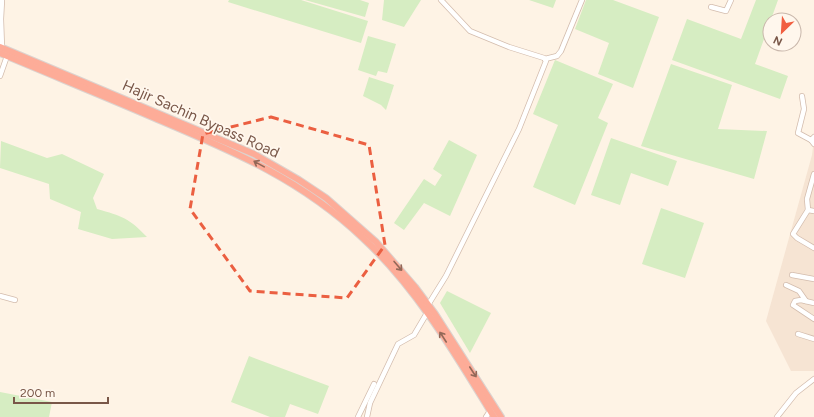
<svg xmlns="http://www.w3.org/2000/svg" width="814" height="417" font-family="Figtree,sans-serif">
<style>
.residential{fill:#f6e4d3}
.green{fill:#d6edc2}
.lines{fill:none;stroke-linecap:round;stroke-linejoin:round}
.minor-casing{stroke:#d3bcad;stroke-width:6}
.highway-casing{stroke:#dcd3cf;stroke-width:8}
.minor{stroke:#fff;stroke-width:4.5}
.highway{stroke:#fdac98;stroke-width:6}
.oneway{stroke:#936858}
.marked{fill:none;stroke:#eb5f41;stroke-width:3;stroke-dasharray:8 5;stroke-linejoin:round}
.labels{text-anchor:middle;stroke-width:3.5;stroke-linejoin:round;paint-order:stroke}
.street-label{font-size:15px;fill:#795748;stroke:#fff7ed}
</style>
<rect width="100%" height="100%" fill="#fef3e5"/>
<path class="residential" d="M 814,138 L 814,371 L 791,371 L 766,321 L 812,155 Z"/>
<g class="green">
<path d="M 229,0 L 301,0 L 368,21 L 361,43 L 228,2 Z"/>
<path d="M 305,0 L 360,0 L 369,3 L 365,17 Z"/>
<path d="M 384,0 L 421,0 L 404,27 L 382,20 Z"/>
<path d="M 529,0 L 556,0 L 553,8 Z"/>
<path d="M 586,0 L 613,0 L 659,17 L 633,88 L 598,74 L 609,43 L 575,29 Z"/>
<path d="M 756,0 L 778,0 L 755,64 L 788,76 L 780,99 L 672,60 L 687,19 L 741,39 Z"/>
<path d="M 368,36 L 396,44 L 387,73 L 378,71 L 376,76 L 358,70 Z"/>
<path d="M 555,60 L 613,84 L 598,118 L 608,123 L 575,205 L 533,187 L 558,125 L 533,114 Z"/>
<path d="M 671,64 L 732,85 L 718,129 L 767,131 L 754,179 L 641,146 Z"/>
<path d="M 369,77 L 394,85 L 386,110 L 381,105 L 363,96 Z"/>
<path d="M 611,138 L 677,161 L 668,186 L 631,173 L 620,205 L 591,195 Z"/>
<path d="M 449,140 L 477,155 L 450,216 L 424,203 L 404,230 L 394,223 L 424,179 L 435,186 L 442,175 L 433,169 Z"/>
<path d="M 1,141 L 47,158 L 62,154 L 104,174 L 93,198 L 97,209 C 122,216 129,218 147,237 L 112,239 L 78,229 L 81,212 L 50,199 L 49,184 L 0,168 Z"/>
<path d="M 661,208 L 704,223 L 685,278 L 642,264 Z"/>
<path d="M 447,291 L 491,313 L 470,353 L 440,303 Z"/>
<path d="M 249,356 L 329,386 L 318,414 L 290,404 L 285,417 L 270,417 L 231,402 Z"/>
<path d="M 0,392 L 52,402 L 49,417 L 0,417 Z"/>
</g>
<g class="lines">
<g class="minor-casing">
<g id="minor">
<path d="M 711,7 L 726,11 L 731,0"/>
<path d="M 2,48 L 1,19 L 2,0"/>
<path d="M 545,59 L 557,56 L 561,51 L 582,0"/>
<path d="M 0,76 L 7,56"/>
<path d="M 802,96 L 804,109 L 798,133 L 811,140"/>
<path d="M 814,137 L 811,140 L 814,144"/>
<path d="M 814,174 L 807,199 L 808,210 L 793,234 L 797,238 L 814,248"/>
<path d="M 808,210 L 814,211"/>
<path d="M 792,275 L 814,279"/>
<path d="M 786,285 L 799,291 L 806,301"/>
<path d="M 0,296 L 15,300"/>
<path d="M 814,303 L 801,300 L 795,301 L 793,305 L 814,319"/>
<path d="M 428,305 L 446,276 L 519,129 L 546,61 L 544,58 L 509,47 L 470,31 L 441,0"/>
<path d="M 798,334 L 814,339"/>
<path d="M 358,417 L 374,384"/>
<path d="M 367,417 L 370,403 L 398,344 L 414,335 L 427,313"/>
<path d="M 486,417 L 490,411"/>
<path d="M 777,417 L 796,393 L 814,379"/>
</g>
</g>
<g class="highway-casing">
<g id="highway">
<path d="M 0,47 L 254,154 L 299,180 L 326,198 L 376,242 L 415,287 L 435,314 L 501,417"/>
<path d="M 0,53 C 52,75 104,96 155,118 C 233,151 301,179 363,238 C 417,288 456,355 494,417"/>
</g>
</g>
<use href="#minor" class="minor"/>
<use href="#highway" class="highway"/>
</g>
<defs><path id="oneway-shaft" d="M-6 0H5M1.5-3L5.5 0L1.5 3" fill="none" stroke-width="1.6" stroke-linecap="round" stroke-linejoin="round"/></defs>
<g class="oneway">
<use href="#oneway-shaft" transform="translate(259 164) rotate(-151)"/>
<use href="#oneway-shaft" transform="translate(398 266) rotate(49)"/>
<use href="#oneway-shaft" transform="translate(443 337) rotate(-123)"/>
<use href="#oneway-shaft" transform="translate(473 372) rotate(57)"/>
</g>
<path class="marked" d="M 271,117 L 369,145 L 385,245 L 347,298 L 250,291 L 190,209 L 203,134 Z"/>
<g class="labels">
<g class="street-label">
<text transform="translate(201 119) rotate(24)" y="5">Hajir Sachin Bypass Road</text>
</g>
</g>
<g transform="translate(782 32) rotate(205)"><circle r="19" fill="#fff7ed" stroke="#c9b7ab"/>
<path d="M0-3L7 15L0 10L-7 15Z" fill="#f15f41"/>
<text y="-6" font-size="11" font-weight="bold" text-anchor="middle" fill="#795748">N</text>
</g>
<path d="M14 397v6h94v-6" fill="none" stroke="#795748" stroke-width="2"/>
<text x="20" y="397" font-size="12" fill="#795748" stroke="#fff7ed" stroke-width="3" paint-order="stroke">200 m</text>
</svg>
